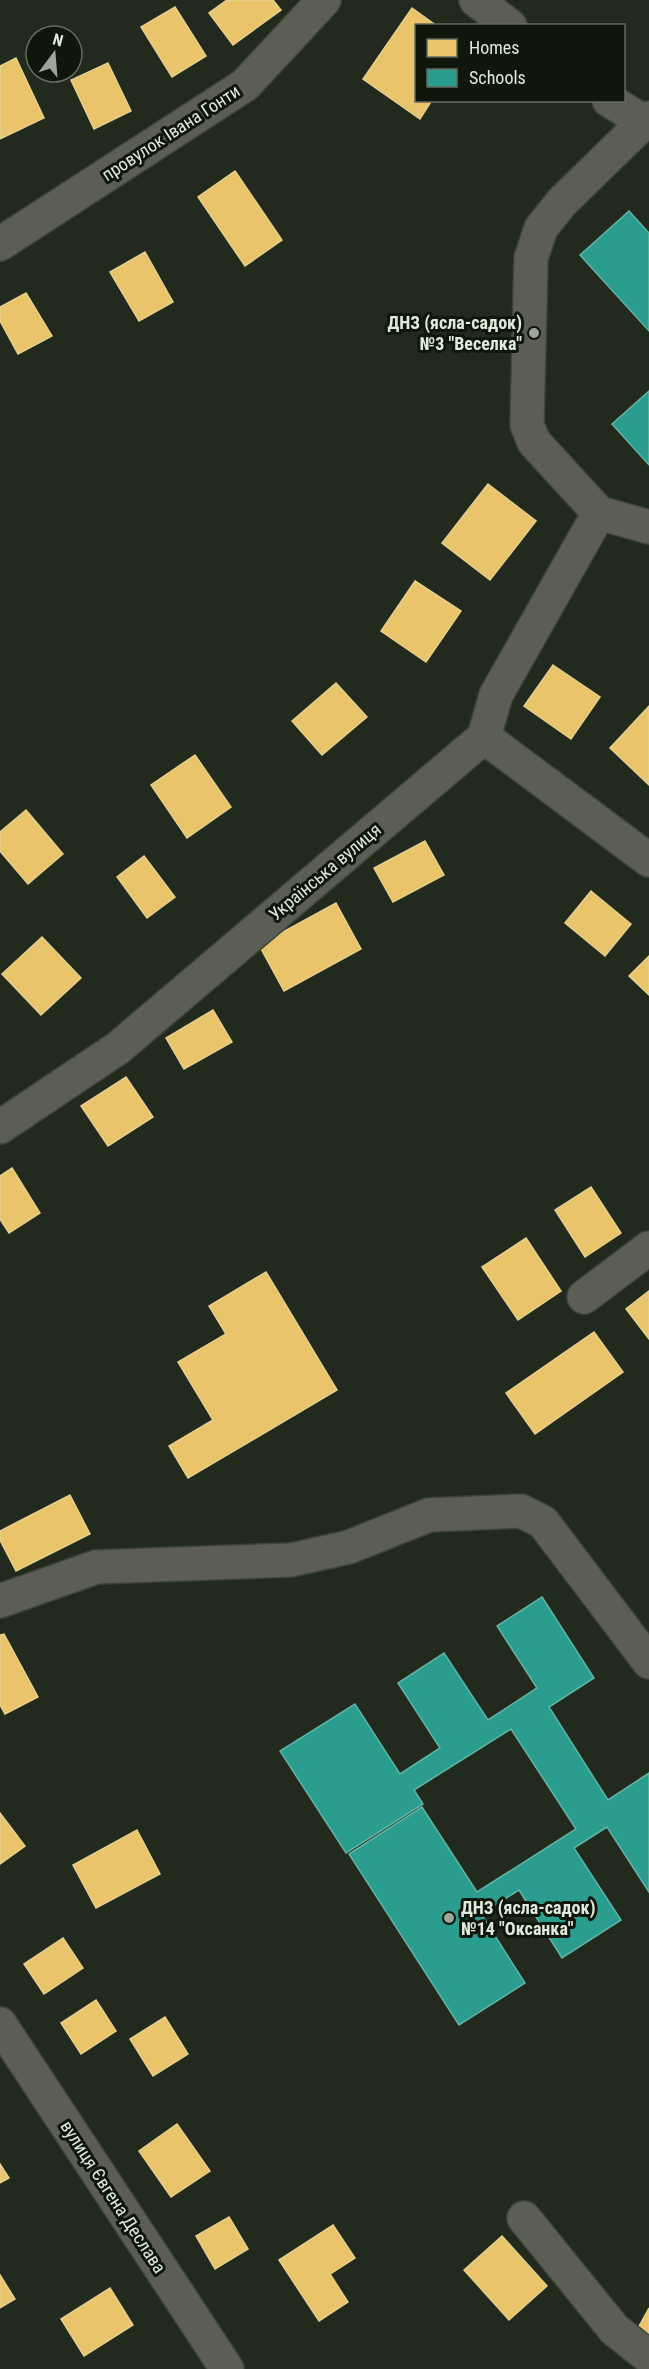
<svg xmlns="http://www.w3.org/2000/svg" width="649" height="2369" font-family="'Roboto Condensed',sans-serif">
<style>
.homes{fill:#e9c46a;stroke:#e6cf8c;stroke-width:1.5}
.schools{fill:#2a9d8f;stroke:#61b4a6;stroke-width:1.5}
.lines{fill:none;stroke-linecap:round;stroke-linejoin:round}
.minor-casing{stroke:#3d4439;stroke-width:36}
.minor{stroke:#5c5e54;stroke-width:33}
.poi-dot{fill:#9ea799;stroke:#0f160b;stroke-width:2}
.labels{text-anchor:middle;stroke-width:6;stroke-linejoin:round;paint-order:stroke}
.street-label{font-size:18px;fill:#e0eadb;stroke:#0f160b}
.poi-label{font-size:18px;font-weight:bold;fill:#e0eadb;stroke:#0f160b;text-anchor:end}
</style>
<rect width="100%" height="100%" fill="#222a1e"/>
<g class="homes">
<path d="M 227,0 L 273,0 L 281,10 L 233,45 L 209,13 Z"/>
<path d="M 175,7 L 206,56 L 172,77 L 141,27 Z"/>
<path d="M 412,8 L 437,26 L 416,26 L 416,100 L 432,100 L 420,119 L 363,79 Z"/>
<path d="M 16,58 L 44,118 L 0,139 L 0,66 Z"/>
<path d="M 108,63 L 131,111 L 94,129 L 71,80 Z"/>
<path d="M 235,171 L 282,240 L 245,266 L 198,197 Z"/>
<path d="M 145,252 L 173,302 L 139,321 L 110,272 Z"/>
<path d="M 26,293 L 52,336 L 18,354 L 0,321 L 0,307 Z"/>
<path d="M 488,484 L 536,521 L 490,580 L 442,543 Z"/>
<path d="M 415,581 L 461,611 L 426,662 L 381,631 Z"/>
<path d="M 553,665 L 600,697 L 571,739 L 524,706 Z"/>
<path d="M 336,683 L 367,717 L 322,755 L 292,721 Z"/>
<path d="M 649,706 L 649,785 L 610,748 Z"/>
<path d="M 195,755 L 231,807 L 187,838 L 151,785 Z"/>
<path d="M 26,810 L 63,854 L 28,884 L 0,851 L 0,832 Z"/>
<path d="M 425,841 L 444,875 L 393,902 L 374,868 Z"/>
<path d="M 144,856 L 175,897 L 147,918 L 117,877 Z"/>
<path d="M 591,891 L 631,924 L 605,956 L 565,923 Z"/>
<path d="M 336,903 L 361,949 L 284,991 L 259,945 Z"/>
<path d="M 42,937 L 81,978 L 41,1015 L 2,974 Z"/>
<path d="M 649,956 L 649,995 L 629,976 Z"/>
<path d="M 213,1010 L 232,1042 L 184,1069 L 166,1038 Z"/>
<path d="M 126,1077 L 153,1117 L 108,1146 L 81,1106 Z"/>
<path d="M 12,1168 L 40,1213 L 9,1233 L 0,1219 L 0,1176 Z"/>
<path d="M 591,1187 L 621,1233 L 585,1257 L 555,1210 Z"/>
<path d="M 526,1238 L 561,1291 L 518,1320 L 482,1267 Z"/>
<path d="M 266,1272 L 337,1390 L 188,1478 L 169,1446 L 213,1420 L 178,1362 L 226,1334 L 209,1306 Z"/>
<path d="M 649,1291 L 649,1339 L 626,1309 Z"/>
<path d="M 594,1332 L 623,1372 L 535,1434 L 506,1393 Z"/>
<path d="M 70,1495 L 90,1534 L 16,1571 L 0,1540 L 0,1531 Z"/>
<path d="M 4,1634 L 38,1697 L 5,1714 L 0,1705 L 0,1635 Z"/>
<path d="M 0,1813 L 25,1846 L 0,1864 Z"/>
<path d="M 137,1830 L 160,1874 L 96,1908 L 73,1865 Z"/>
<path d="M 63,1938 L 83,1968 L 44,1994 L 24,1964 Z"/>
<path d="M 96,2000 L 116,2031 L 81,2054 L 61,2023 Z"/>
<path d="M 165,2017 L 188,2054 L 153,2076 L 130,2039 Z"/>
<path d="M 177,2124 L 210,2171 L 171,2197 L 139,2151 Z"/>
<path d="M 0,2164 L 9,2178 L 0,2183 Z"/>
<path d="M 229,2217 L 248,2249 L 215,2269 L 196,2236 Z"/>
<path d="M 333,2225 L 355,2258 L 330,2274 L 348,2302 L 319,2321 L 279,2260 Z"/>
<path d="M 502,2236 L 547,2286 L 509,2320 L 464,2270 Z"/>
<path d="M 0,2275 L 15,2299 L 0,2308 Z"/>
<path d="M 110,2288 L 133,2325 L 84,2356 L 61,2319 Z"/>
<path d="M 649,2308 L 649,2336 L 637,2330 Z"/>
</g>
<g class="schools">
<path d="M 629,211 L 649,233 L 649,331 L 580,255 Z"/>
<path d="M 649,391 L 649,465 L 612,424 Z"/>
<path d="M 542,1597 L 594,1678 L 549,1707 L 608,1800 L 649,1773 L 649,1892 L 607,1827 L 574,1848 L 621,1920 L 562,1958 L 519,1890 L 481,1914 L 525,1983 L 459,2025 L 349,1854 L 422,1807 L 477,1892 L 576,1829 L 511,1729 L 414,1790 L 423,1804 L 346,1853 L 280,1751 L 355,1704 L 400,1774 L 440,1748 L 398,1683 L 444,1653 L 488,1720 L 537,1688 L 497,1626 Z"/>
</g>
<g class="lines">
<g class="minor-casing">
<g id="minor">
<path d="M 476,0 L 510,26"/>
<path d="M 609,100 L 644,122 L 649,118"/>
<path d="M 0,244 L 245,85 L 324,0"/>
<path d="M 599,513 L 534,442 L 527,425 L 531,258 L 541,228 L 562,202 L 644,122"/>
<path d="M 484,737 L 496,695 L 599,513 L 649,527"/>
<path d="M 0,1127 L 118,1048 L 484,737 L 649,860"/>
<path d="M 584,1297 L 649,1248"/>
<path d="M 0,1601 L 96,1567 L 291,1560 L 349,1547 L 429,1515 L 521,1511 L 543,1522 L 649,1662"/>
<path d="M 0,2024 L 227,2369"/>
<path d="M 524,2218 L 614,2329 L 649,2357"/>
</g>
</g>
<use href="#minor" class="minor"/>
</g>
<g class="poi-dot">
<circle cx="534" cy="333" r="6"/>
<circle cx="449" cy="1918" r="6"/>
</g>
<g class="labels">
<g class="street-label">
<text transform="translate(171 133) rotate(-33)" y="6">провулок Івана Гонти</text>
<text transform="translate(325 872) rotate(-40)" y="6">Українська вулиця</text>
<text transform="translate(113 2197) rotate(57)" y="6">вулиця Євгена Деслава</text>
</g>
<g class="poi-label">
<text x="522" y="329">ДНЗ (ясла-садок)<tspan x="522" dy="21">№3 "Веселка"</tspan></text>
<text x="461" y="1914" text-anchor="start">ДНЗ (ясла-садок)<tspan x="461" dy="21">№14 "Оксанка"</tspan></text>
</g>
</g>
<rect x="415" y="24" width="210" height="78" fill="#0f160b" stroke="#636b5e" stroke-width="1.5"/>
<rect x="427" y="39" width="30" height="18" fill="#e9c46a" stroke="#636b5e" stroke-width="1.5"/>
<text x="469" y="54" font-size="18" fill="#e0eadb">Homes</text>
<rect x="427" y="69" width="30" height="18" fill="#2a9d8f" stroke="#636b5e" stroke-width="1.5"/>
<text x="469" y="84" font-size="18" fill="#e0eadb">Schools</text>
<g transform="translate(54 54) rotate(16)"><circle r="28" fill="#0f160b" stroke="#636b5e" stroke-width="1.5"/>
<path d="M0-4.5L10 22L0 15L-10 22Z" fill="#9ea799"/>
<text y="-9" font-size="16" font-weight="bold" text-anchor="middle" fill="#e0eadb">N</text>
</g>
</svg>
